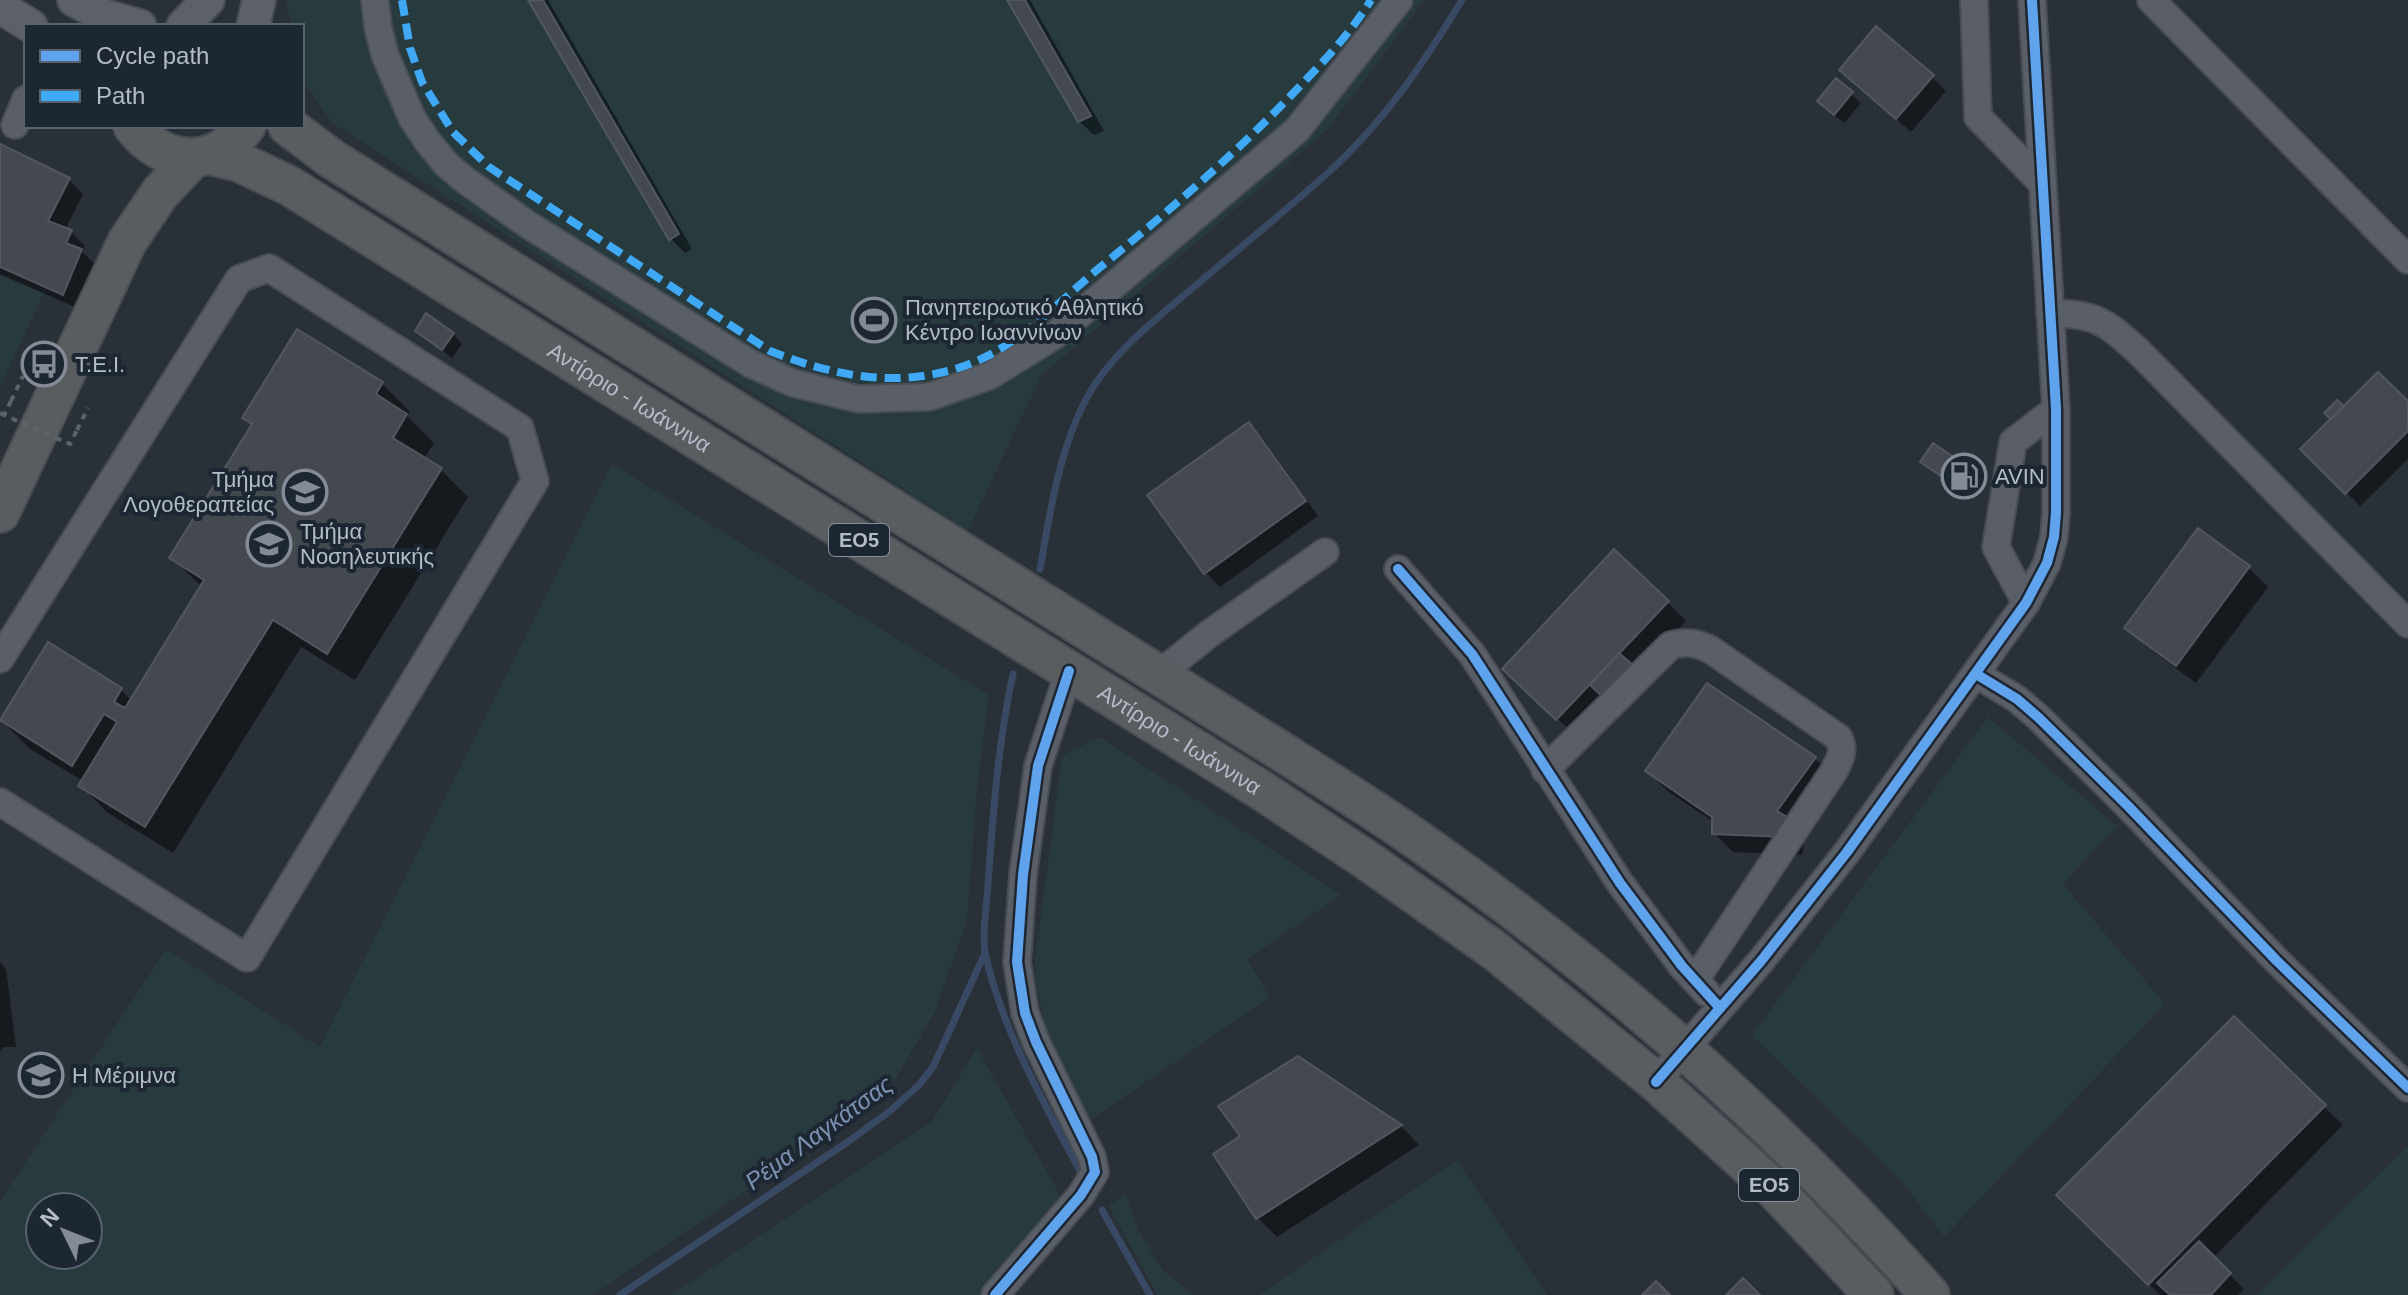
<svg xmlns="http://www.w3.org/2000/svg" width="2408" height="1295" font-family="Helvetica,sans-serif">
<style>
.green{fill:#273a3e;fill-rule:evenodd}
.shadow{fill:#0007}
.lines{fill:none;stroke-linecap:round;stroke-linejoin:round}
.stream{stroke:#384963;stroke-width:7}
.building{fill:#444950;stroke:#52575f;stroke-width:2}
.minor-casing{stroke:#484c53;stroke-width:30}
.major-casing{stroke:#484c55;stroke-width:36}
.highway-casing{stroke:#474c53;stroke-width:42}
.path{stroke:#5d636a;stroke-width:4;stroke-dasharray:6 6;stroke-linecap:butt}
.minor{stroke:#5a5e66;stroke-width:26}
.major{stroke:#5c6168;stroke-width:32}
.highway{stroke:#5a5d60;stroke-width:38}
.path-bridge{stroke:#5d636a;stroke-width:4;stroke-dasharray:6 6;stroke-linecap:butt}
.quiet{stroke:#3fa9f5;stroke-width:8;stroke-dasharray:16 8;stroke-linecap:butt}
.cycleway-casing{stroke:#1d2633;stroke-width:15}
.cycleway{stroke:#60a3ed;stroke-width:10}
.labels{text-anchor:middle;stroke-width:8;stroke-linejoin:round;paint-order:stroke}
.shield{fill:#1d2633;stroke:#878f9c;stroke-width:2}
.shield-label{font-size:20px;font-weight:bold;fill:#b4bcc9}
.poi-label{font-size:22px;fill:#b4bcc9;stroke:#1d2633;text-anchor:start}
.street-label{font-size:22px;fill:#b4bcc9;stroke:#1d2633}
.water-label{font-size:24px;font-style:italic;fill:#7c92b1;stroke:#1d2633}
</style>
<rect width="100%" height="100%" fill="#2a3038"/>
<g class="green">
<path d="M 286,0 L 1424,0 L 1328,129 L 1041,376 L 968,531 L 331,122 L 302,79 L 302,26 L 291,26 Z"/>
<path d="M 0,275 L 44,293 L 0,387 Z"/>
<path d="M 612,464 L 989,695 L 977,789 L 967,920 L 935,1012 L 896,1078 L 734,1199 L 593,1295 L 0,1295 L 0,1201 L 166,949 L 320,1047 ZM 40,1207 L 88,1207 L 88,1255 L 40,1255 Z"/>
<path d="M 1988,717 L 2117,826 L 2063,884 L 2165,1004 L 1944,1237 L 1903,1183 L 1752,1035 Z"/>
<path d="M 1100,737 L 1341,895 L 1247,959 L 1270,997 L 1089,1121 L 1045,1029 L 1034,969 L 1062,756 Z"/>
<path d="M 977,1048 L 1065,1204 L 985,1295 L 670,1295 L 932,1121 Z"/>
<path d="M 2408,1146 L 2408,1295 L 2257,1295 Z"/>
<path d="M 1457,1160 L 1547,1295 L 1259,1295 Z"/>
<path d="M 1126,1194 L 1137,1228 L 1164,1272 L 1194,1295 L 1157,1295 L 1109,1206 Z"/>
</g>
<g class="shadow">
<path d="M 531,0 L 548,0 L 692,249 L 685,253 L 671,239 Z"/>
<path d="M 1010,0 L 1030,0 L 1104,131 L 1094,135 L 1079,121 Z"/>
<path d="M 1841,70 L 1932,77 L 1946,91 L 1911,132 Z"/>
<path d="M 1836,81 L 1861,103 L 1844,123 L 1828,110 Z"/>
<path d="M 0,147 L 69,180 L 83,194 L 65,230 L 71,232 L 85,246 L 82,252 L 96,265 L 77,308 L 0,274 Z"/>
<path d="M 417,330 L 453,334 L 462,344 L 452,358 Z"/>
<path d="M 382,384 L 410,412 L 407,416 L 434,443 L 424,459 L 441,470 L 468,497 L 355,680 L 301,647 L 173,853 L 108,813 L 80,785 L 83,781 L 30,749 L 2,721 L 121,690 L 132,701 L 202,587 L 172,558 L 253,426 L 245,418 Z"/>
<path d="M 2408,404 L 2408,459 L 2360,506 L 2303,449 L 2343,409 Z"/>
<path d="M 1249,425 L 1263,439 L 1318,516 L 1220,587 L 1206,573 L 1150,496 Z"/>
<path d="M 1927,465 L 1979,476 L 1983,480 L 1972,496 Z"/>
<path d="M 2249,568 L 2268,587 L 2196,683 L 2146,646 L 2127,627 Z"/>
<path d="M 1667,602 L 1686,621 L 1577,737 L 1524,688 Z"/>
<path d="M 1707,686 L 1815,759 L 1834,778 L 1796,829 L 1805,838 L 1802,855 L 1733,852 L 1714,833 L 1714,822 L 1666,790 L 1648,771 Z"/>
<path d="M 0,962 L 6,969 L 16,1047 L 3,1047 L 0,1052 Z"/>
<path d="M 2234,1019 L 2343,1125 L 2213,1258 L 2244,1289 L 2238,1295 L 2160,1295 L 2059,1195 Z"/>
<path d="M 1298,1058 L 1401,1126 L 1419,1145 L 1277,1237 L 1258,1218 L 1242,1137 Z"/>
</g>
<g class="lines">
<g class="stream">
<path d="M 1040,569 C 1050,512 1059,451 1086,399 C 1111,353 1156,319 1195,286 C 1240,248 1285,211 1329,172 C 1386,119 1422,66 1462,0"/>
<path d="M 1013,674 C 998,743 993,814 988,884 C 987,907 981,935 986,957 C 1004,1035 1047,1108 1084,1179"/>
<path d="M 1102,1210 L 1150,1295"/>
<path d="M 620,1295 L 849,1141 L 890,1111 L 919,1085 L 933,1067 L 985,953"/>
</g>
</g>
<g class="building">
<path d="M 528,0 L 543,0 L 679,234 L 669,240 Z"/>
<path d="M 1007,0 L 1025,0 L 1091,116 L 1078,122 Z"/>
<path d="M 1876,26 L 1934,75 L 1896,119 L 1839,70 Z"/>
<path d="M 1836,78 L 1853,92 L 1834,115 L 1817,101 Z"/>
<path d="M 0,144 L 70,178 L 48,221 L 72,230 L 66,243 L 82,249 L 63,295 L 0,267 Z"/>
<path d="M 426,313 L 454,333 L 442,350 L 415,331 Z"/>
<path d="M 297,329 L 383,382 L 376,394 L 407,414 L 393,438 L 442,468 L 327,654 L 273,620 L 145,827 L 78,786 L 117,722 L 104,714 L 72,766 L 0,720 L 48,642 L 122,688 L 114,702 L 125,708 L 204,580 L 169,558 L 252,424 L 242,418 Z"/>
<path d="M 2378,372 L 2408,401 L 2408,431 L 2345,494 L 2300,449 Z"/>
<path d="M 2337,400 L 2344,406 L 2331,419 L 2324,413 Z"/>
<path d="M 1249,422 L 1306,501 L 1204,574 L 1147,495 Z"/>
<path d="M 1933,443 L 1980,475 L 1968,494 L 1920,462 Z"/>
<path d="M 2198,528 L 2250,566 L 2176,666 L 2124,628 Z"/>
<path d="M 1614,549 L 1669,601 L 1556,720 L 1502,669 Z"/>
<path d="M 1619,653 L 1633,665 L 1603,697 L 1590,685 Z"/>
<path d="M 1707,683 L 1816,757 L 1777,811 L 1787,817 L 1783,837 L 1712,834 L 1712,817 L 1645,771 Z"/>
<path d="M 2234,1016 L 2326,1105 L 2148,1285 L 2056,1195 Z"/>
<path d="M 1298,1056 L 1402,1125 L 1256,1219 L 1213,1154 L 1240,1136 L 1218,1106 Z"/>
<path d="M 2199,1241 L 2231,1273 L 2211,1295 L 2170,1295 L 2157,1283 Z"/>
<path d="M 1743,1278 L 1760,1295 L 1726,1295 Z"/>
<path d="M 1656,1281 L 1670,1295 L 1642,1295 Z"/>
</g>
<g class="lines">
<g class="minor-casing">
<g id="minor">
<path d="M 375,0 L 378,27 L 385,55 L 412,118 L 428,142 L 447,165 L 465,180 L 527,224 L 751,364 L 793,383 L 858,399 L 929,397 L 989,376 L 1054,336 L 1297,130 L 1399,0"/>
<path d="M 1974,0 L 1978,117 L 2041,182"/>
<path d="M 2151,0 L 2408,260"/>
<path d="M 15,125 L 26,99"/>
<path d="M 2050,313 C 2097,314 2104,321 2138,351 L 2408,624"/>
<path d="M 1398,569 L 1472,654 L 1620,883 L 1682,966 L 1707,993"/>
<path d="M 2026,603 L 1996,547 L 2013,442 L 2056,409"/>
<path d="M 0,659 L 239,279 L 269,268 L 520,428 L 535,481 L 247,958 L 0,802"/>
<path d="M 1159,674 L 1209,634 L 1325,552"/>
<path d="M 1976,674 L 2017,699 L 2039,718 L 2128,806 L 2277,961 L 2408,1088"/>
<path d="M 1545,770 L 1671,645 C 1687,641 1697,643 1711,650 L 1839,738 C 1845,751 1840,759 1834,771 L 1695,980"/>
<path d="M 1656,1082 L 1761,961 L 1847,852 L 2026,603 L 2047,563 L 2054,537 L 2056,513 L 2056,409 L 2032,0"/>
<path d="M 995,1295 L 1081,1195 L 1095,1172 L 1092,1157 L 1036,1042 L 1025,1013 L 1017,962 L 1023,875 L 1038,766 L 1069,671"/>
</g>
</g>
<g class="major-casing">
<g id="major">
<path d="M 74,0 L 105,16 L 140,26"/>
<path d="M 0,7 L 31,26"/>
<path d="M 183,26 L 208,0"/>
<path d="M 253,26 L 259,0"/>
</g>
</g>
<g class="highway-casing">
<g id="highway">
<path d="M 133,126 C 164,167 215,169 246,126"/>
<path d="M 288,126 L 332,159 L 1292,758 C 1334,785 1378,812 1419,841 C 1607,972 1778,1124 1930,1295"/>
<path id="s1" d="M 210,155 L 239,162 L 288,185 L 1261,790 L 1365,859 L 1494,950 L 1656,1082 L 1774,1189 L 1874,1295"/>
<path d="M 0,513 L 127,242 L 160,193 L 193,158"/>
</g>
</g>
<g class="path">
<path d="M 11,401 L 23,376"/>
<path d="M 0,413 L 4,415"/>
<path d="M 77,430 L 88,408"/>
</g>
<use href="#minor" class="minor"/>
<use href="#major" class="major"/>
<use href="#highway" class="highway"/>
<path class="path-bridge" d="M 11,401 L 4,415 L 70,444 L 77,430"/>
<path class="quiet" d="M 402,0 L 410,48 L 422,82 L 453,132 L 489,167 L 770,351 C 831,375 891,388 955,369 C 1013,352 1053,307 1098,269 C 1169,211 1239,151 1301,85 C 1326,59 1352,31 1371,0"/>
<g class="cycleway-casing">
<g id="cycleway">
<path d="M 1398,569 L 1472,654 L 1620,883 L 1682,966 L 1720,1008"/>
<path d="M 1976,674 L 2017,699 L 2039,718 L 2128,806 L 2277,961 L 2408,1088"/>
<path d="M 1656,1082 L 1761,961 L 1847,852 L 2026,603 L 2047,563 L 2054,537 L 2056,513 L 2056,409 L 2032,0"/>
<path d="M 995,1295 L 1081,1195 L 1095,1172 L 1092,1157 L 1036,1042 L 1025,1013 L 1017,962 L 1023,875 L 1038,766 L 1069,671"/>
</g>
</g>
<use href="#cycleway" class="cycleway"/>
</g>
<defs>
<g id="stadium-ring" transform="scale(2.3)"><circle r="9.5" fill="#1d2633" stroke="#848b96" stroke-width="1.5"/><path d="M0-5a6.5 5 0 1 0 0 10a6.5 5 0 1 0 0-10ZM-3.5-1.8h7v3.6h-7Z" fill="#848b96"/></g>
<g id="bus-ring" transform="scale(2.3)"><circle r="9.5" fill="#1d2633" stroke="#848b96" stroke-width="1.5"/><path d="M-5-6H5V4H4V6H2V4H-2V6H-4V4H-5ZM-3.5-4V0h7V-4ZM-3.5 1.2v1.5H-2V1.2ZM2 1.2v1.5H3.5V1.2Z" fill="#848b96"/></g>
<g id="fuel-ring" transform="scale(2.3)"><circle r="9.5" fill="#1d2633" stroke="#848b96" stroke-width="1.5"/><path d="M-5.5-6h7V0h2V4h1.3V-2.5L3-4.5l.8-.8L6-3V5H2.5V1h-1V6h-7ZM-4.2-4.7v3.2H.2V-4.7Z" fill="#848b96"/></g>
<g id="university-ring" transform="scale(2.3)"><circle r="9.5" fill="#1d2633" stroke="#848b96" stroke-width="1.5"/><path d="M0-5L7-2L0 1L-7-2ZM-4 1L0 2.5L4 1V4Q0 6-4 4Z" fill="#848b96"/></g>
<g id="school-ring" transform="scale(2.3)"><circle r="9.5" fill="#1d2633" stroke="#848b96" stroke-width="1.5"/><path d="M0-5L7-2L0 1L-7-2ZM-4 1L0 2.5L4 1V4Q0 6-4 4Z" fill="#848b96"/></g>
</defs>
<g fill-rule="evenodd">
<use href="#stadium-ring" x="874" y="320"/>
<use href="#bus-ring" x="44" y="364"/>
<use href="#fuel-ring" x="1964" y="476"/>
<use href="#university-ring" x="305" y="492"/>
<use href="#university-ring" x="269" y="544"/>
<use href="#school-ring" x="41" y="1075"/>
</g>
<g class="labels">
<g class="shield">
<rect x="829" y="524" width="60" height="32" rx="6"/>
<rect x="1739" y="1169" width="60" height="32" rx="6"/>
</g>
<g class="shield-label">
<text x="859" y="547">ΕΟ5</text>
<text x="1769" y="1192">ΕΟ5</text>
</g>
<g class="poi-label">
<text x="905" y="315">Πανηπειρωτικό Αθλητικό<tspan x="905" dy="25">Κέντρο Ιωαννίνων</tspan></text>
<text x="75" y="372">Τ.Ε.Ι.</text>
<text x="1995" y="484">AVIN</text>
<text x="274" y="487" text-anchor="end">Τμήμα<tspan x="274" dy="25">Λογοθεραπείας</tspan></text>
<text x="300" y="539">Τμήμα<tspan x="300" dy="25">Νοσηλευτικής</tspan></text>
<text x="72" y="1083">Η Μέριμνα</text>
</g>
<g class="street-label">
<text dy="8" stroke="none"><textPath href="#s1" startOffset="486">Αντίρριο - Ιωάννινα</textPath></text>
<text dy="8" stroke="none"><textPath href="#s1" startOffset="1134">Αντίρριο - Ιωάννινα</textPath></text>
</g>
<g class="water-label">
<text transform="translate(819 1133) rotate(-36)" y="8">Ρέμα Λαγκάτσας</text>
</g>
</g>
<rect x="24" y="24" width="280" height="104" fill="#1d2633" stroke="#59626f" stroke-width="2"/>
<rect x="40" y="50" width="40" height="12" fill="#60a3ed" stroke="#59626f" stroke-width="2"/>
<text x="96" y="64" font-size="24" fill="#b4bcc9">Cycle path</text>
<rect x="40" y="90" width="40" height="12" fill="#3fa9f5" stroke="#59626f" stroke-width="2"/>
<text x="96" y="104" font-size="24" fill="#b4bcc9">Path</text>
<g transform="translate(64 1231) rotate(313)"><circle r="38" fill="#1d2633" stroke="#59626f" stroke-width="2"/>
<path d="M0-6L14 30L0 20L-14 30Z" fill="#848b96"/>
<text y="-12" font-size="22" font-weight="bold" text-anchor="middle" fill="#b4bcc9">N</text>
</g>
</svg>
